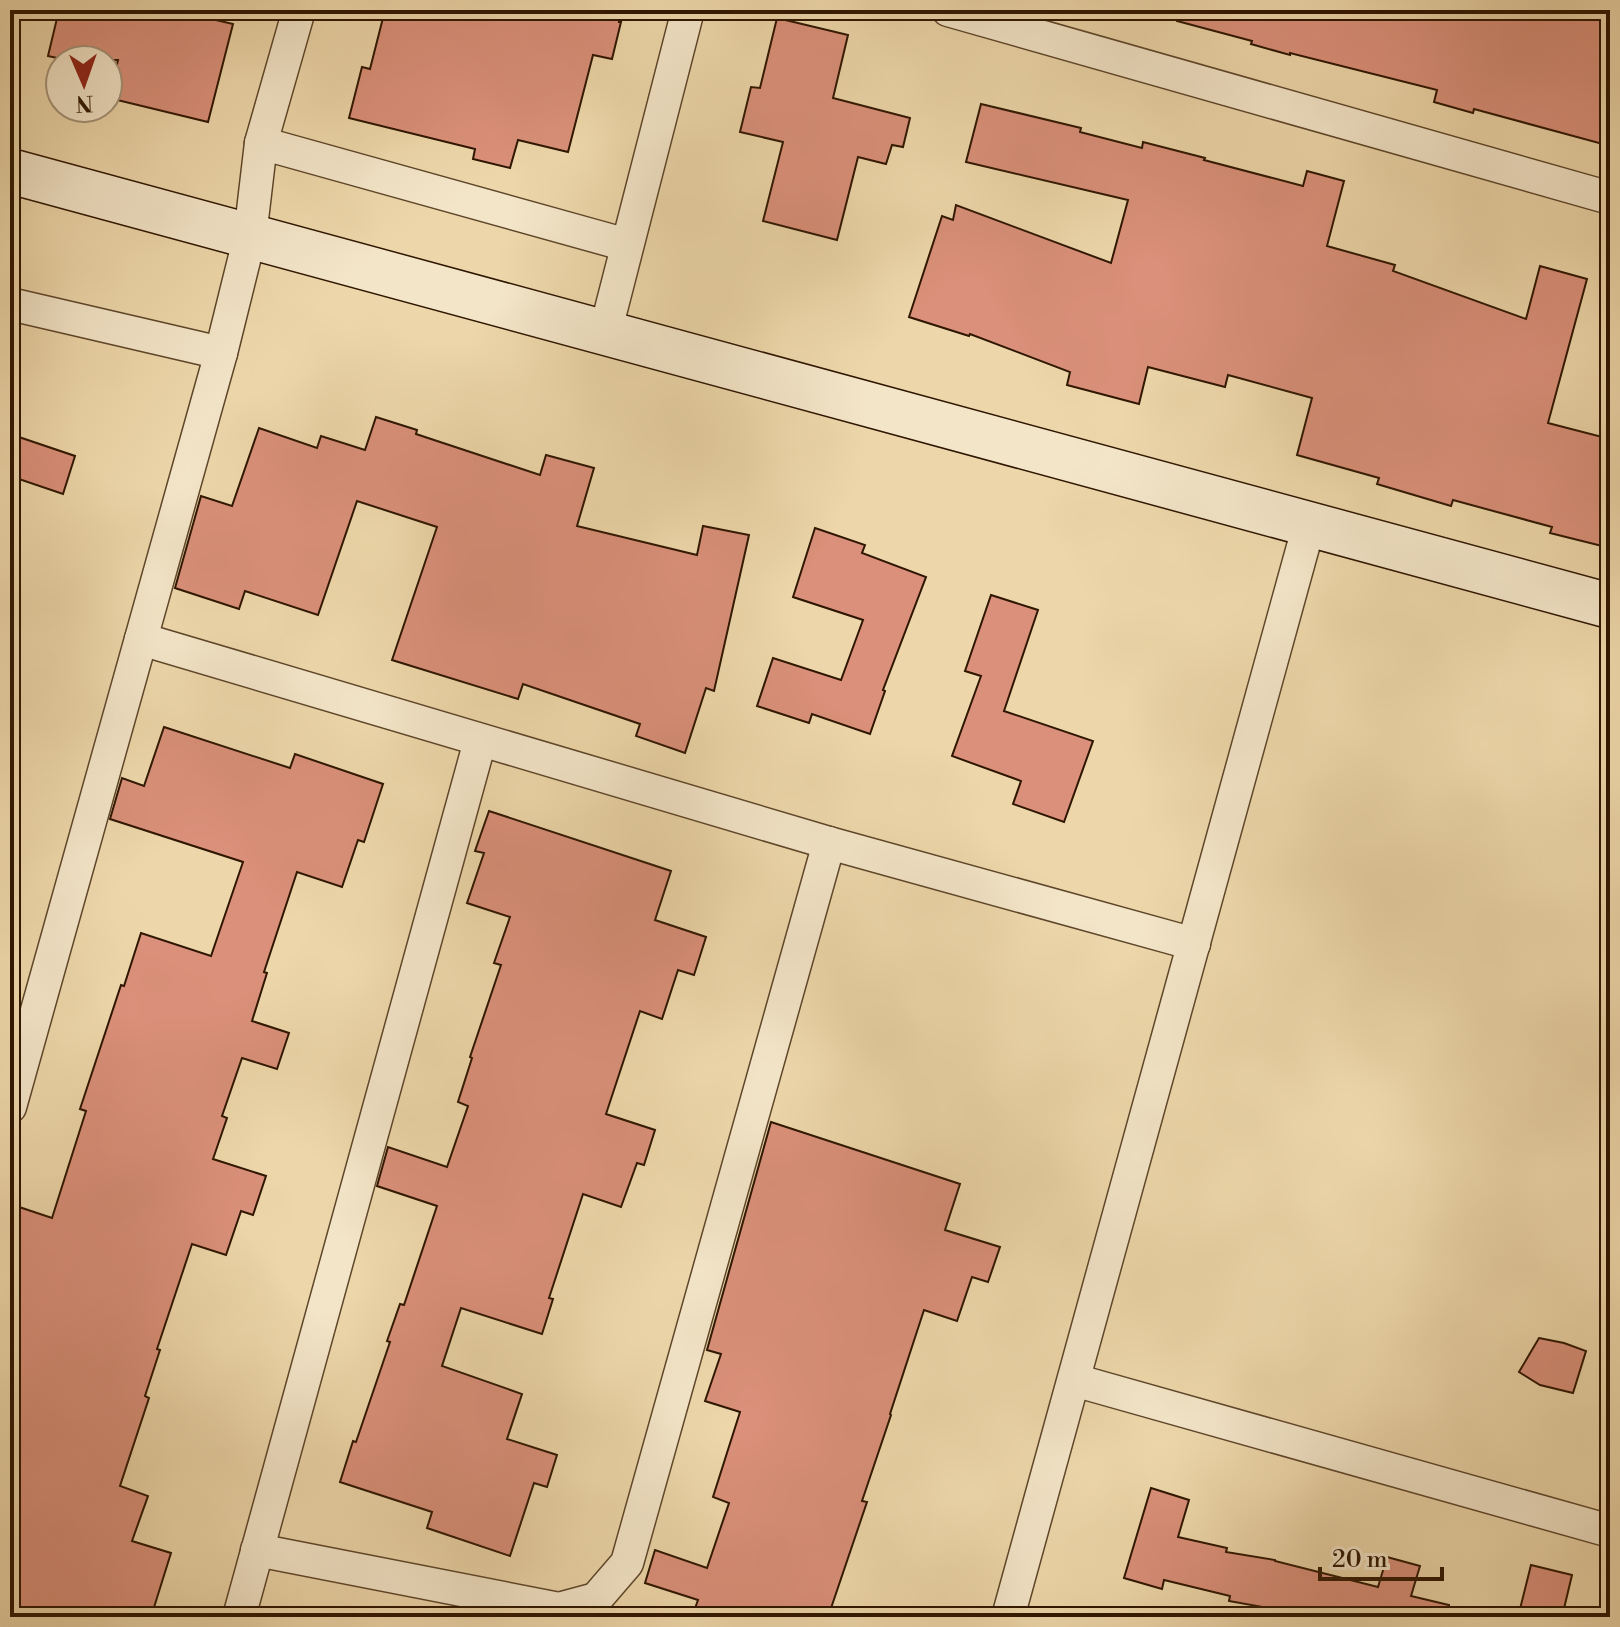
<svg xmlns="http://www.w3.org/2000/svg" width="1620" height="1627" font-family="'Libre Bodoni',serif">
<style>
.building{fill:#da907a;stroke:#2f1600;stroke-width:2}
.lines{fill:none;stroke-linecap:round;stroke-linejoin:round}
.street-casing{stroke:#5e462a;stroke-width:35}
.secondary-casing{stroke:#2f1600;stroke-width:47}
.street{stroke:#f3e5c8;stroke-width:32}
.secondary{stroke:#f3e5c8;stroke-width:44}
</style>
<rect width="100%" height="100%" fill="#edd7aa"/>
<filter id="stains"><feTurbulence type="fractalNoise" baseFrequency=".0025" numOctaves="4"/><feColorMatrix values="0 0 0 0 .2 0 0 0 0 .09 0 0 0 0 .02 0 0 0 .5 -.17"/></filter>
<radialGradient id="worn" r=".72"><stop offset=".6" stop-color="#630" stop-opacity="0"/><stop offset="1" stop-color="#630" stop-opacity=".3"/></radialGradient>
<g class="building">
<path d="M 59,10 L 173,10 L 233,24 L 208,122 L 109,98 L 118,60 L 66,60 L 48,56 Z"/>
<path d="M 385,10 L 622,10 L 619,22 L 621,22 L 612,59 L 593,55 L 568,152 L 518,140 L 510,168 L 473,159 L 475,149 L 349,118 L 362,67 L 370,69 Z"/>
<path d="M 1178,10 L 1610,10 L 1610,146 L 1474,109 L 1473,113 L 1434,102 L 1437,90 L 1290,53 L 1290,55 L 1251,44 L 1252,41 L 1177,21 Z"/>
<path d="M 777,18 L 848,35 L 833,98 L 910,118 L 903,147 L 892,145 L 886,164 L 858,157 L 837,240 L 763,221 L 783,142 L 740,132 L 751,87 L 760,88 Z"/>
<path d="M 981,104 L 1081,128 L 1080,132 L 1142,148 L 1143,142 L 1205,158 L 1204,160 L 1303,186 L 1307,171 L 1344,181 L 1327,246 L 1395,265 L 1393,271 L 1526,319 L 1540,266 L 1587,279 L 1548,423 L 1610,439 L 1610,548 L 1550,533 L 1552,527 L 1453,500 L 1451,506 L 1377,484 L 1379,478 L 1297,455 L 1312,398 L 1228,375 L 1225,387 L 1148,367 L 1139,404 L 1067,385 L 1070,372 L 970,334 L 969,336 L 909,317 L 942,216 L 953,220 L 956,205 L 1111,263 L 1128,200 L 966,162 Z"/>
<path d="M 376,417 L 417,430 L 416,434 L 540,475 L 546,455 L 594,468 L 577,526 L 697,555 L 703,526 L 749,535 L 714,691 L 706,688 L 685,753 L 636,736 L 640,724 L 523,684 L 518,699 L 392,660 L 437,527 L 357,501 L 318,615 L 245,591 L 239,609 L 175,588 L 201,496 L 232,506 L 259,428 L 317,448 L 321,436 L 365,450 Z"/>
<path d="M 10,434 L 75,456 L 63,494 L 10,476 Z"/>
<path d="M 815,528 L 865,545 L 862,553 L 926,577 L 883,690 L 885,691 L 870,734 L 812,714 L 809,723 L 757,706 L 773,658 L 841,680 L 863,620 L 793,597 Z"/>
<path d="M 991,595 L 1038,610 L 1004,711 L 1093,741 L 1064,822 L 1013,804 L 1021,781 L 952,756 L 981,676 L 965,671 Z"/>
<path d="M 164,727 L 290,768 L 295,754 L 383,784 L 364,842 L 358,840 L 342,887 L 297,872 L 264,972 L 267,973 L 252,1021 L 289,1033 L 277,1069 L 242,1058 L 222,1116 L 227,1118 L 213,1159 L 266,1176 L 253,1215 L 241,1211 L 226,1255 L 192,1244 L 157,1349 L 160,1350 L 145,1396 L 149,1398 L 120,1486 L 148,1496 L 132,1541 L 171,1553 L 151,1617 L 10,1617 L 10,1204 L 52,1218 L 86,1111 L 80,1109 L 121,985 L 124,986 L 141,933 L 211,956 L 243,862 L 110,819 L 122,778 L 144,786 Z"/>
<path d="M 489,811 L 671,871 L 655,920 L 706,937 L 694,975 L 678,970 L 662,1019 L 640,1011 L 606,1114 L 655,1130 L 644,1165 L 637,1163 L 621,1207 L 583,1194 L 549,1298 L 553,1299 L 542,1334 L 461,1308 L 442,1366 L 522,1394 L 507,1439 L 557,1455 L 547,1487 L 534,1483 L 510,1556 L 427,1528 L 432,1512 L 340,1482 L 353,1441 L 356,1442 L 390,1342 L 387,1341 L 400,1304 L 404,1305 L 437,1206 L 377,1186 L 388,1147 L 447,1167 L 468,1106 L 458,1102 L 472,1058 L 470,1057 L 501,965 L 494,963 L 510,917 L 467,903 L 484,853 L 475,851 Z"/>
<path d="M 771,1122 L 960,1184 L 945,1230 L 1000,1247 L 988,1282 L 972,1277 L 957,1321 L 924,1310 L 890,1414 L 891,1415 L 862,1501 L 867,1502 L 828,1617 L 692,1617 L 698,1600 L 645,1583 L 655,1550 L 707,1568 L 729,1503 L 713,1497 L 740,1412 L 705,1401 L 721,1354 L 707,1350 Z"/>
<path d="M 1539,1338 L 1564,1343 L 1586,1351 L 1573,1393 L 1540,1385 L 1519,1372 Z"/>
<path d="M 1151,1488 L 1189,1500 L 1178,1537 L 1227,1548 L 1226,1552 L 1275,1560 L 1275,1561 L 1378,1587 L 1387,1557 L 1420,1566 L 1411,1596 L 1449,1605 L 1448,1617 L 1317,1617 L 1229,1601 L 1230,1596 L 1164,1580 L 1162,1589 L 1124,1578 Z"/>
<path d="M 1531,1565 L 1572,1575 L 1562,1617 L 1518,1617 Z"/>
</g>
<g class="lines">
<g class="street-casing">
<g id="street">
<path d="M 299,10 L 261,143 L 627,245"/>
<path d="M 948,10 L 1610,198"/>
<path d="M 10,304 L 221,353"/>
<path d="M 605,333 L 688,10"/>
<path d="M 141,639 L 829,843 L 1194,944"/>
<path d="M 10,1107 L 221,353 L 250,236 L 261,143"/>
<path d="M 1074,1380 L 1610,1531"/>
<path d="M 257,1550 L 559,1609 L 596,1599 L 627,1563 L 829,843"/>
<path d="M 239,1617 L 480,741"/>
<path d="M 1008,1617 L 1309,525"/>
</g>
</g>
<g class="secondary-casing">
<path id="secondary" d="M 10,171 L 1610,606"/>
</g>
<use href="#street" class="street"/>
<use href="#secondary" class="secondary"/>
</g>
<rect width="1620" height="1627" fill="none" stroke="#edd7aa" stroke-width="40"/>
<rect x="12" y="12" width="1596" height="1603" fill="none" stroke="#2f1600" stroke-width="4"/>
<rect x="20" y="20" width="1580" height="1587" fill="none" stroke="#2f1600" stroke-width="2"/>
<g transform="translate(84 84) rotate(178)"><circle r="38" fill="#f3e5c8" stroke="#a59278" stroke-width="2"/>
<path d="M0-6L14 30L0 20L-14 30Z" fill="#8f2418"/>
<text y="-12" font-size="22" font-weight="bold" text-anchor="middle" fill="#2f1600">N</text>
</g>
<path d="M1320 1567v12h122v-12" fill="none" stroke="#2f1600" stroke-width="4"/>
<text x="1332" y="1567" font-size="24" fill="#2f1600" stroke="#f3e5c8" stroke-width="6" paint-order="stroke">20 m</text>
<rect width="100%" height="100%" filter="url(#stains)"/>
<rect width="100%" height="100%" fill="url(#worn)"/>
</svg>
